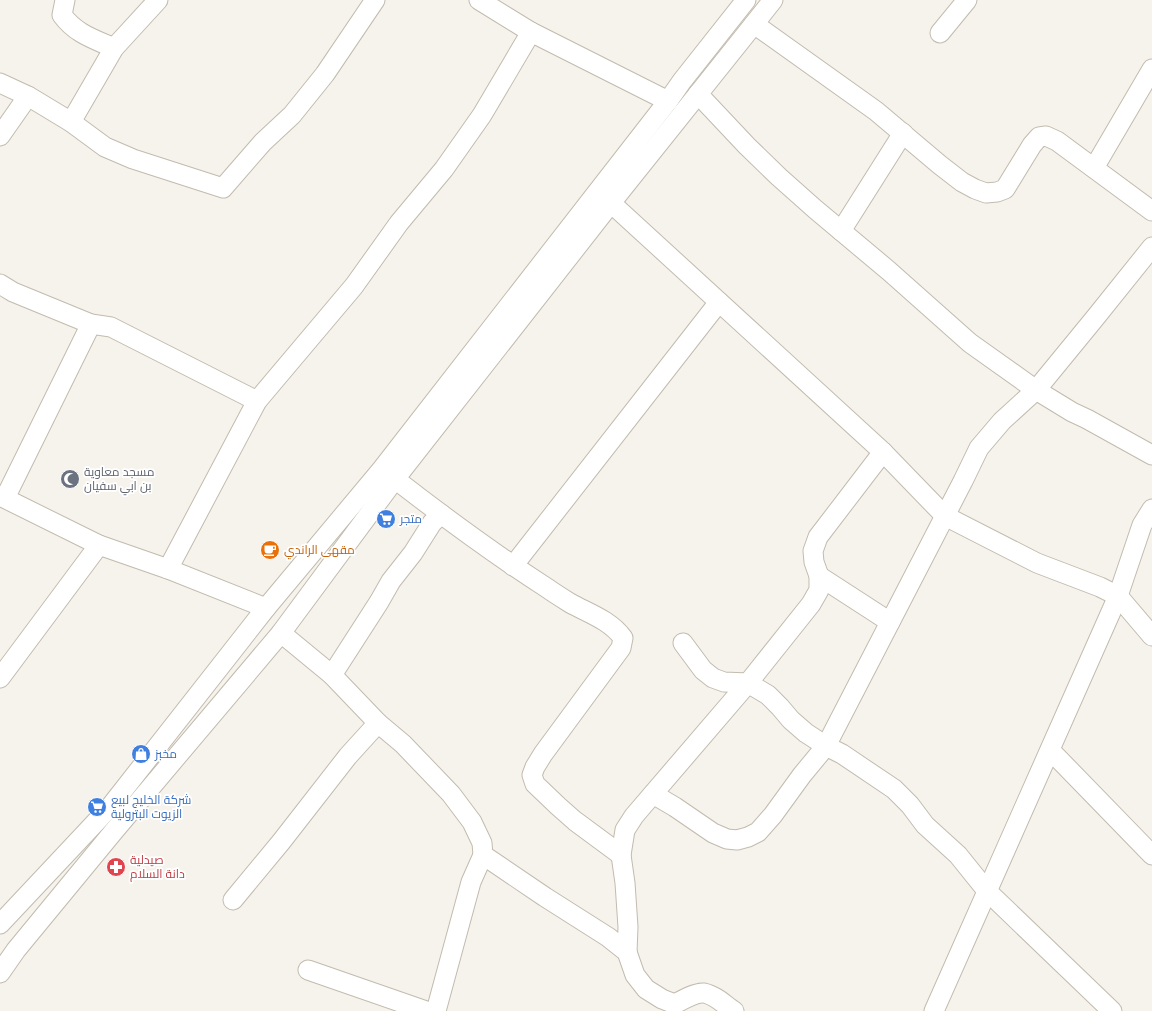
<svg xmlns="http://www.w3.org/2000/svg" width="1152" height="1011" font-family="'Varela Round',Cairo,sans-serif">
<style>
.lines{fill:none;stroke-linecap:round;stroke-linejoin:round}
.minor-casing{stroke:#c2bbae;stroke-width:21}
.minor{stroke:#fff;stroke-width:19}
.labels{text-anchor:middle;stroke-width:3.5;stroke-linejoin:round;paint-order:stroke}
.worship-label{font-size:12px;fill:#5b616d;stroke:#fff;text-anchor:start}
.shop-label{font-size:12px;fill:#366cbe;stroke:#fff;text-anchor:start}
.food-label{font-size:12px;fill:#c56008;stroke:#fff;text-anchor:start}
.health-label{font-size:12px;fill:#be3a42;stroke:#fff;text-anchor:start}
</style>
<rect width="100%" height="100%" fill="#f6f3ec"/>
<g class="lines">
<g class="minor-casing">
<g id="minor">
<path d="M 65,0 L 62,15 C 76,34 94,39 114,48"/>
<path d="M 479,0 L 531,32 L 668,101"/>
<path d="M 754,24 L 876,111 L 940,165 L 962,182 L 975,189 L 986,193 L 997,192 L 1005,189 L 1032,145 L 1039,137 L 1046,136 L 1057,141 L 1152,211"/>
<path d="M 940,33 L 967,0"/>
<path d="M 0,83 L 28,96 L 71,122 L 105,147 L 133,159 L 223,188 L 263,142 L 292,115 L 325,74 L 375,0"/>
<path d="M 698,94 L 747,146 L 779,177 L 815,209 L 889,271 L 970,343 L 1036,390 L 1072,412 L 1087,419 L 1152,455"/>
<path d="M 71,122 L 114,48 L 158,0"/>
<path d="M 0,136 L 28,96"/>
<path d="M 1094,168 L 1152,69"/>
<path d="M 611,203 L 883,452 L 945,516 L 1037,563 L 1100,587 L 1118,596 L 1152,636"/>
<path d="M 841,231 L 903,133"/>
<path d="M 0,284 L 13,292 L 91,324 L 111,327 L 257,401"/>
<path d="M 395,479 C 444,517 494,554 547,588 C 554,593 562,598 570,603 C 588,613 610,620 623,638 L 621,648 L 543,754 L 535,767 L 532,775 L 535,784 L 558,806 L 575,821 L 621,855"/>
<path d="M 0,496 L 99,545 L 168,569 L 266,608"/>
<path d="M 5,498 L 91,324"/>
<path d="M 513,566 L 719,302"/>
<path d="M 168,569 L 257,401 L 354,286 L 399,223 L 444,169 L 482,115 L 531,32"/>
<path d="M 819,576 L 890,622"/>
<path d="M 281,633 L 332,675 L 378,723 L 403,744 L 451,794 L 472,822 L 482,843 L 483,855 L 545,897 L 608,937 L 627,952 L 635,975 L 646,989 L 662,999 L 675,1004 C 682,1000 696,992 704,993 C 715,995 725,1005 734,1011"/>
<path d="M 683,643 L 703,670 L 713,678 L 724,682 L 748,683 L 768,695 L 780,707 L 791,720 L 806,733 L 826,746 L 842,754 L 894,789 L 910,805 L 925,825 L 958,855 L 987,891 L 1112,1011"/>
<path d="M 332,675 L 379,602 L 391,581 L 413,553 L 432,523 L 441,514"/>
<path d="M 0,678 L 99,545"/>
<path d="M 1050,750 L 1152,855"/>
<path d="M 653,794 L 675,807 L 713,833 L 727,839 L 737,840 L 748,837 L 758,832 L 773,815 L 802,775 L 826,746 L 963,481 L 979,448 L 1002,421 L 1036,390 L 1095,318 L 1152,247"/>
<path d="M 233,900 L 281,842 L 348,756 L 378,723"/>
<path d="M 0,924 L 110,807 L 266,608 L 382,469 L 668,101 L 682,81 L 746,0"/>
<path d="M 627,952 L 628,927 L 625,883 L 621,855 L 625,830 L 634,816 L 748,683 L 811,604 L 819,590 L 819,576 L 814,562 L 813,551 L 818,537 L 883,452"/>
<path d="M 308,970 L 426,1011"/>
<path d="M 0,973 L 16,950 L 114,831 L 281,633 L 395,479 L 611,203 L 754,24 L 773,0"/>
<path d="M 436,1011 L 471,882 L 483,855"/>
<path d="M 934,1011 L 1118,596 L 1142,525 L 1152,509"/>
</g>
</g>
<use href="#minor" class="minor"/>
</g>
<defs>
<g id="mosque-disc" transform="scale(1)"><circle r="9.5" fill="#6b7280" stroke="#fff"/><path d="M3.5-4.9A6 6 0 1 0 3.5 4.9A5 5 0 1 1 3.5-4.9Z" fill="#fff"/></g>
<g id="supermarket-disc" transform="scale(1)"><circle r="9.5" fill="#3f7fe0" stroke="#fff"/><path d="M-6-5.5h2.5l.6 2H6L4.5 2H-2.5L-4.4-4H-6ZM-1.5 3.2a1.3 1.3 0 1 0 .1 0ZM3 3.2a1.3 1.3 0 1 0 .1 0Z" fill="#fff"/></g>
<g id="cafe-disc" transform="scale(1)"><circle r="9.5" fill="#e8710a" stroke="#fff"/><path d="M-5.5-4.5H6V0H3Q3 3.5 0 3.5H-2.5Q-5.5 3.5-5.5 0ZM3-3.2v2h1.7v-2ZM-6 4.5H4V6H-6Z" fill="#fff"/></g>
<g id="shop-disc" transform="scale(1)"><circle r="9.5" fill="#3f7fe0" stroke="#fff"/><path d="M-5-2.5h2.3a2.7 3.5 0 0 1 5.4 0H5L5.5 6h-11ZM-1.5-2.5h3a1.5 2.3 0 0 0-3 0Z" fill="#fff"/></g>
<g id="pharmacy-disc" transform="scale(1)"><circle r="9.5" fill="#e0444e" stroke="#fff"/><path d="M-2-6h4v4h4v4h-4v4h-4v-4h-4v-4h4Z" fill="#fff"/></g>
</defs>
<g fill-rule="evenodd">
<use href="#mosque-disc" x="70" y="479"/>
<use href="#supermarket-disc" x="386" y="519"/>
<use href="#cafe-disc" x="270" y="550"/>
<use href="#shop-disc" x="141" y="754"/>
<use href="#supermarket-disc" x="97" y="807"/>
<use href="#pharmacy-disc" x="116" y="867"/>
</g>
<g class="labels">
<g class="worship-label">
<text x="84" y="476">مسجد معاوية<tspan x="84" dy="14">بن ابي سفيان</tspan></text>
</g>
<g class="shop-label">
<text x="400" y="523">متجر</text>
<text x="155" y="758">مخبز</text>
<text x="111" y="804">شركة الخليج لبيع<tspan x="111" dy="14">الزيوت البترولية</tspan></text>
</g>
<g class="food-label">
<text x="284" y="554">مقهى الراندي</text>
</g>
<g class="health-label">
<text x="130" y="864">صيدلية<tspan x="130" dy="14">دانة السلام</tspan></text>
</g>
</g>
</svg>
